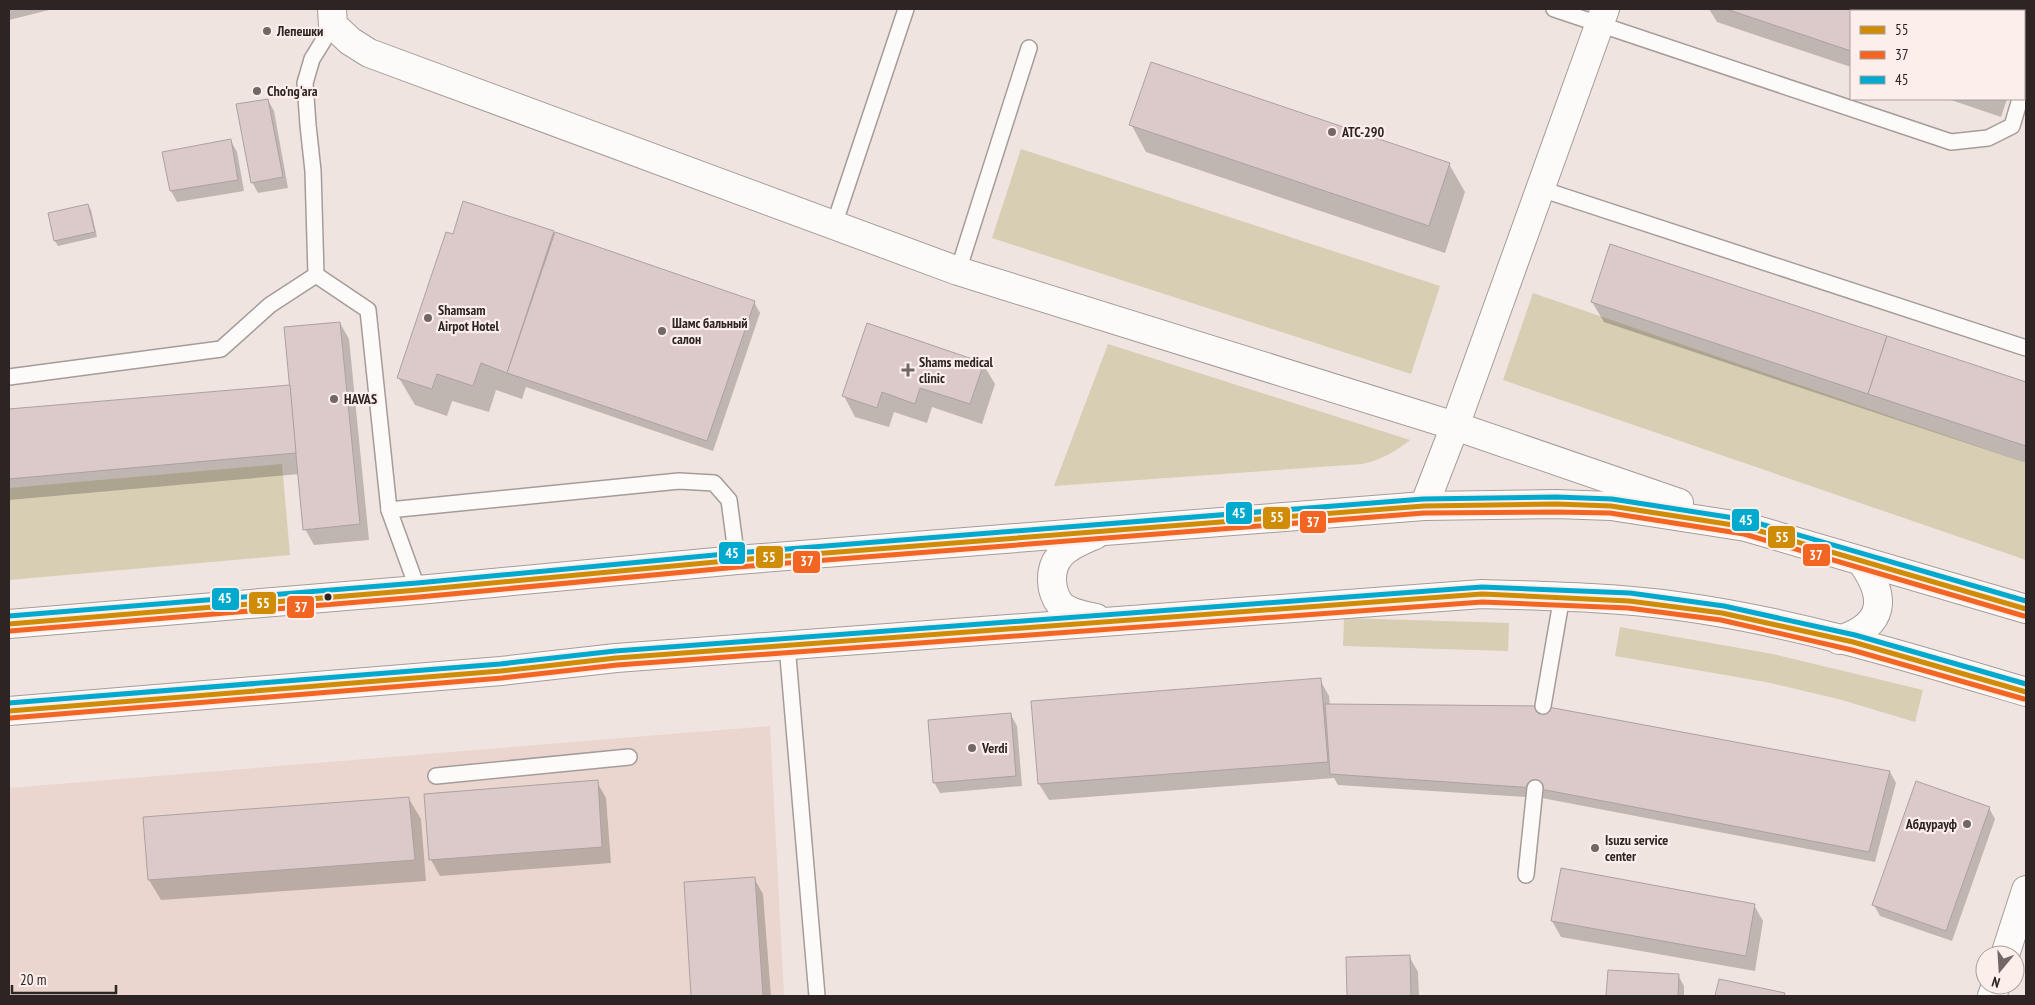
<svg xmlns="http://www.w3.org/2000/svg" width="2035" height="1005" font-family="'PT Sans Narrow',sans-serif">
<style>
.built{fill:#ead6cf}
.green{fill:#d7ceb3}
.shadow{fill:#0003}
.building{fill:#dcc9ca;stroke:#aba2a0}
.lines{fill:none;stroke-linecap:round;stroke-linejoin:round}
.lane-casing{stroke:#a59c99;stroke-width:18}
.street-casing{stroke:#a59c99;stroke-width:30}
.secondary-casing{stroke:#a59c99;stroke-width:30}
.lane{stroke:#fdfbfa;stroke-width:15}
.street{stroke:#fdfbfa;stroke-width:28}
.secondary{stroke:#fdfbfa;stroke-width:28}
.bus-1-casing{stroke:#fcefeb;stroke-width:9}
.bus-2-casing{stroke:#fcefeb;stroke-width:9}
.bus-3-casing{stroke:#fcefeb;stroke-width:9}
.bus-1{stroke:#cf8c07;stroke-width:5}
.bus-2{stroke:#f26522;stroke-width:5}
.bus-3{stroke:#00a9ce;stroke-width:5}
.poi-dot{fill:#716865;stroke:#fcefeb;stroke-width:2}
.bus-dot{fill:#2d2523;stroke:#fcefeb;stroke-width:2}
.labels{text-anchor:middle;stroke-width:4.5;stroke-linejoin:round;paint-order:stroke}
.poi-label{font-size:14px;font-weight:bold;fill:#2d2523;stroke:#fcefeb;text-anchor:start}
.line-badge{stroke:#fcefeb;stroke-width:2}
.badge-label{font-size:14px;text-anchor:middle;font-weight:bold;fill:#fff}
</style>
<rect width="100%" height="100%" fill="#efe4df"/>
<path class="built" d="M 770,726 L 784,996 L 9,996 L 9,788 Z"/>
<g class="green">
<path d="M 1021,149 L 1440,286 L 1411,374 L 992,238 Z"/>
<path d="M 1533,293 L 2026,463 L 2026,560 L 1503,380 Z"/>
<path d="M 1108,344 L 1410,440 C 1395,452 1381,460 1362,464 L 1054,486 Z"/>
<path d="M 282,464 L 290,555 L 9,580 L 9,488 Z"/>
<path d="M 1344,618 L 1509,623 L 1508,651 L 1343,646 Z"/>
<path d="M 1620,627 L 1773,654 L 1923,690 L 1915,722 L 1842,700 L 1766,682 L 1615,656 Z"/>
</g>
<g class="shadow">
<path d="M 9,9 L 53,9 L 9,20 Z"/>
<path d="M 1709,9 L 1920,9 L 1928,11 L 1851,11 L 1851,67 L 1717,22 Z"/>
<path d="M 1948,99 L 2007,99 L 2001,117 Z"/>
<path d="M 268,100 L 274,111 L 288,188 L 258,193 L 252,182 Z"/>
<path d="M 1131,124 L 1449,164 L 1465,192 L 1445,253 L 1146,152 Z"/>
<path d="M 231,141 L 237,152 L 244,191 L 177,202 L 171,191 L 164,153 Z"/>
<path d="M 88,205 L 91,210 L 97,237 L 58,246 L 55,241 L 49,214 Z"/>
<path d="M 553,232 L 555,236 L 754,302 L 760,313 L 713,451 L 526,387 L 522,399 L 496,390 L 489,412 L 452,401 L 447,416 L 415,405 L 399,378 L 453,235 Z"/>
<path d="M 1611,245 L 2026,383 L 2026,463 L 1604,322 L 1592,302 Z"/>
<path d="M 340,323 L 349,339 L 369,540 L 314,545 L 305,529 L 300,474 L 9,500 L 9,411 L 291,386 Z"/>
<path d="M 983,364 L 995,384 L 982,424 L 932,407 L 927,423 L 894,412 L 889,427 L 855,417 L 844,396 Z"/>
<path d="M 1320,680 L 1329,696 L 1330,706 L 1890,772 L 1896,783 L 1875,862 L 1542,798 L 1338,785 L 1334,778 L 1049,800 L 1039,784 Z"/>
<path d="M 1011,715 L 1017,726 L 1022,786 L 940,793 L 934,782 Z"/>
<path d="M 597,782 L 606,798 L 611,863 L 440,876 L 431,860 Z"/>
<path d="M 409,799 L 421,819 L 426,881 L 161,900 L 149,880 Z"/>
<path d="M 1989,808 L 1995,819 L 1952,941 L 1880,916 L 1874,905 Z"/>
<path d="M 754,878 L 763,894 L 771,996 L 693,996 L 685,883 Z"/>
<path d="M 1754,905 L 1763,921 L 1755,971 L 1561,937 L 1552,921 Z"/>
<path d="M 1409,956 L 1418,972 L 1419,996 L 1348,996 L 1347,958 Z"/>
<path d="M 1609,972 L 1678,975 L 1684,986 L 1684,996 L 1608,996 Z"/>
<path d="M 1720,980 L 1784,994 L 1786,996 L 1717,996 Z"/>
</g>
<g class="building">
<path d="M 1726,9 L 1924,9 L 1932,11 L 1851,11 L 1851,51 Z"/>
<path d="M 1151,62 L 1450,163 L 1429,226 L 1129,125 Z"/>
<path d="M 268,99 L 283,177 L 251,183 L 236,104 Z"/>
<path d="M 231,139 L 238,180 L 170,191 L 162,152 Z"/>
<path d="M 463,201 L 554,231 L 507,373 L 481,363 L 473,386 L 437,374 L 432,389 L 397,378 L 446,232 L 453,234 Z"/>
<path d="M 88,204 L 95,232 L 54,241 L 48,213 Z"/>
<path d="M 555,232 L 755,301 L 707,441 L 507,373 Z"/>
<path d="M 1610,244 L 1887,336 L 1868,394 L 1591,302 Z"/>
<path d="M 340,322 L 360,524 L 303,530 L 284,327 Z"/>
<path d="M 867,323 L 984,363 L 970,404 L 920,388 L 915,404 L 882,392 L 877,408 L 842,396 Z"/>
<path d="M 1887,336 L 2026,382 L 2026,446 L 1868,394 Z"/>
<path d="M 290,385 L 296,453 L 9,479 L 9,409 Z"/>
<path d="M 1321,678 L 1328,762 L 1038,784 L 1031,701 Z"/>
<path d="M 1325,704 L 1543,706 L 1890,771 L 1869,852 L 1535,788 L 1330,774 Z"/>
<path d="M 1011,713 L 1016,776 L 933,783 L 928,720 Z"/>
<path d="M 598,780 L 602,847 L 429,860 L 424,794 Z"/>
<path d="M 1916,781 L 1990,807 L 1946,931 L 1872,905 Z"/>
<path d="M 409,797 L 415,860 L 148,880 L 143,817 Z"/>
<path d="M 1561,868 L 1755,904 L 1746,956 L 1551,921 Z"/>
<path d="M 755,877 L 763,996 L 691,996 L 684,882 Z"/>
<path d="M 1410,955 L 1411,996 L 1347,996 L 1346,957 Z"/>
<path d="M 1608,970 L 1679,974 L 1678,996 L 1606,996 Z"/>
<path d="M 1719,979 L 1785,993 L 1784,996 L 1715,996 Z"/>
</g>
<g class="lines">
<g class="lane-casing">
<g id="lane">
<path d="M 1554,9 L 1951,142 L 1988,138 L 2012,126 L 2020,99"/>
<path d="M 2024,85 L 2026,77"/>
<path d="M 1541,189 L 2026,348"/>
<path d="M 834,225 L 906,9"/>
<path d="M 958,271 L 1029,48"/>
<path d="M 316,275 L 368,310 L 389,510"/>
<path d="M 9,377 L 221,349 L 270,305 L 316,275 L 313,171 L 308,125 L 305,83 L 312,59 L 333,25"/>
<path d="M 418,590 L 389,510 L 679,481 L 714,483 L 729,500 L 737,560"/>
<path d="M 787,645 L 817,996"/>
<path d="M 1543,706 L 1562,596"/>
<path d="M 436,776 L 629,757"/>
<path d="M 1526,875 L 1535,788"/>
</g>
</g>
<g class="street-casing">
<path id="street" d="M 1455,426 L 1605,9"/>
</g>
<g class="secondary-casing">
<g id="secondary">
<path d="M 332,9 L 333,25 L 350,41 L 369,53 L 958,271 L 1455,426 L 1679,503"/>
<path d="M 1424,506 L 1455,426"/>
<path d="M 1095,535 C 1083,540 1067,546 1059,557 C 1049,570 1050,591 1060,604 C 1067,612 1085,616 1096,618"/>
<path d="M 9,624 L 418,590 L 737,560 L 1424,506 L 1556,504 L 1611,506 L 1746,527 L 2026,609"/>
<path d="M 1839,640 C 1886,625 1887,597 1861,561"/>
<path d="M 9,711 L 501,671 L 616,658 L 1482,594 C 1547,596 1613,597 1678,606 C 1796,622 1912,658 2026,692"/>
<path d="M 2005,955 L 2026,890"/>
<path d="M 1992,996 L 1996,985"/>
</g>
</g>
<use href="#lane" class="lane"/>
<use href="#street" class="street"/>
<use href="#secondary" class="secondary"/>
<g class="bus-1-casing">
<g id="bus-1">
<path d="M 9,624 L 418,590 L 737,560 L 1424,506 L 1556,504 L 1611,506 L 1746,527 L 2026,609"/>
<path d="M 9,711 L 501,671 L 616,658 L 1482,594 L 1629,601 L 1722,613 L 1853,642 L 2026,692"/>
</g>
</g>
<g class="bus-2-casing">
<g id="bus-2">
<path d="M 10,631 L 419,597 L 738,567 L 1424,513 L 1556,512 L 1610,513 L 1744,534 L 2024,616"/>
<path d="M 10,718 L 502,678 L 617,665 L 1482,602 L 1628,608 L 1721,620 L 1852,650 L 2024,699"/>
</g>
</g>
<g class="bus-3-casing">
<g id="bus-3">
<path d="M 9,616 L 417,583 L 736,553 L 1423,499 L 1556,497 L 1612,499 L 1747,520 L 2026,601"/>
<path d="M 9,703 L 500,664 L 615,651 L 1482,587 L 1630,593 L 1724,606 L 1855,635 L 2026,684"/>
</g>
</g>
<use href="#bus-1" class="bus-1"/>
<use href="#bus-2" class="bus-2"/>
<use href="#bus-3" class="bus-3"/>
</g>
<g class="poi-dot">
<circle cx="267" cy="31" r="5"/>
<circle cx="257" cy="91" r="5"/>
<circle cx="1332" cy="132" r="5"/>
<circle cx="428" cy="318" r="5"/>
<circle cx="662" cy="331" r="5"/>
<path d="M905.5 362.5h5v5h5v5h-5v5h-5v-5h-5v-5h5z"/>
<circle cx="334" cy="399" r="5"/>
<circle cx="972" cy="748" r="5"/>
<circle cx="1967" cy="824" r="5"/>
<circle cx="1595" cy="848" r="5"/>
</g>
<circle class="bus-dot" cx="328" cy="597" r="4.5"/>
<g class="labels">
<g class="poi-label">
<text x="277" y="36">Лепешки</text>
<text x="267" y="96">Cho'ng'ara</text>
<text x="1342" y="137">ATC-290</text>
<text x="438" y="315">Shamsam<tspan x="438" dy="16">Airpot Hotel</tspan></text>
<text x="672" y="328">Шамс бальный<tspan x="672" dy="16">салон</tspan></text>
<text x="919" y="367">Shams medical<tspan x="919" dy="16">clinic</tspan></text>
<text x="344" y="404">HAVAS</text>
<text x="982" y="753">Verdi</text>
<text x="1957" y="829" text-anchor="end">Абдурауф</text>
<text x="1605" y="845">Isuzu service<tspan x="1605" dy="16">center</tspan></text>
</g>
</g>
<g class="line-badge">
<rect x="1225" y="501" width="28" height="24" rx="5" fill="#00a9ce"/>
<rect x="1262" y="506" width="29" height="24" rx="5" fill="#cf8c07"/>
<rect x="1731" y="508" width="29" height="24" rx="5" fill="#00a9ce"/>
<rect x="1299" y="510" width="28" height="24" rx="5" fill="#f26522"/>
<rect x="1767" y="525" width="29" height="24" rx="5" fill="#cf8c07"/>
<rect x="718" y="541" width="28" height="24" rx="5" fill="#00a9ce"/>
<rect x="1802" y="543" width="29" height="24" rx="5" fill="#f26522"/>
<rect x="755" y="545" width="29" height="24" rx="5" fill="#cf8c07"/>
<rect x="792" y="550" width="29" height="24" rx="5" fill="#f26522"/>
<rect x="211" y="587" width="29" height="24" rx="5" fill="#00a9ce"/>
<rect x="248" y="591" width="29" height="24" rx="5" fill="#cf8c07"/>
<rect x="286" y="595" width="29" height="24" rx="5" fill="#f26522"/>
</g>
<g class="badge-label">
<text x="1239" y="518">45</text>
<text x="1277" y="522">55</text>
<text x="1746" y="525">45</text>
<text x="1313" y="527">37</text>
<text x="1782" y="542">55</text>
<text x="732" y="558">45</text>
<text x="1816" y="560">37</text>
<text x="769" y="562">55</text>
<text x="807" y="566">37</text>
<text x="225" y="603">45</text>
<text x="263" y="608">55</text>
<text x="301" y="612">37</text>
</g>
<rect width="2035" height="1005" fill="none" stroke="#2d2523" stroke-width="20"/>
<rect x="1850" y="10" width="175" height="90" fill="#fcefeb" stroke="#a99e9b"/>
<rect x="1860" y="26" width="25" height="8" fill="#cf8c07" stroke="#a99e9b"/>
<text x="1895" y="35" font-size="15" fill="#2d2523">55</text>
<rect x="1860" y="51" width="25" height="8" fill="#f26522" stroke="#a99e9b"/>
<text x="1895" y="60" font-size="15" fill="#2d2523">37</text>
<rect x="1860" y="76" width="25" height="8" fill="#00a9ce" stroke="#a99e9b"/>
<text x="1895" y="85" font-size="15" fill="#2d2523">45</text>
<g transform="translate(2000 970) rotate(198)"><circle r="24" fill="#fcefeb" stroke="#a99e9b"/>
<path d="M0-4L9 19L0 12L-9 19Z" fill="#716865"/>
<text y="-8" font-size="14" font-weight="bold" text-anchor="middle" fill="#2d2523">N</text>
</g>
<path d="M12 985v8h104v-8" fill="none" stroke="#2d2523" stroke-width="2.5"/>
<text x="20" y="985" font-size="15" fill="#2d2523" stroke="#fcefeb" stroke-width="4" paint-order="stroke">20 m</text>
</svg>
